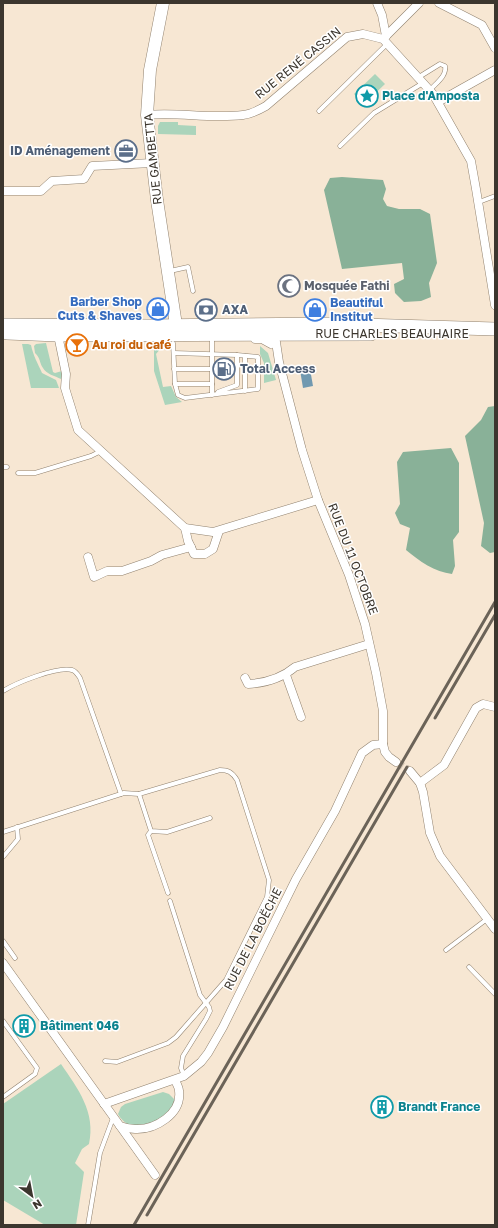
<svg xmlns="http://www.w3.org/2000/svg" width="498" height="1228" font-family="'Golos Text',sans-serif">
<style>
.green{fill:#abd4bb}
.forest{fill:#89b198}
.water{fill:#7199b0}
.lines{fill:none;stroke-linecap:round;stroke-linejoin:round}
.minor-tunnel{stroke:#d2c4b2;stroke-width:8;stroke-dasharray:8 4;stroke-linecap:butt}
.service-casing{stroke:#91826f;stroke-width:5}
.minor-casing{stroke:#91826f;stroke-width:9}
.secondary-casing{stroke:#91826f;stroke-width:13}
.primary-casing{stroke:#91826f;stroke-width:14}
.service{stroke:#fff;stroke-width:4}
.minor{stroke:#fff;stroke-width:8}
.secondary{stroke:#fff;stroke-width:12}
.primary{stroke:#fff;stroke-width:13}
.rail{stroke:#6b6358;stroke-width:3}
.labels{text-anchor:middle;stroke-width:3;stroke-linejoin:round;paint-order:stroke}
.street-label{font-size:12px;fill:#3c362e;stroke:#fff}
.culture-label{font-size:12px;font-weight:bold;fill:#0d838f;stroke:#fff;text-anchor:start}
.service-label{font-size:12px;font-weight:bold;fill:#4e5e75;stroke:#fff;text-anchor:start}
.worship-label{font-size:12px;font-weight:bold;fill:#5b616d;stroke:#fff;text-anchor:start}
.shop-label{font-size:12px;font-weight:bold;fill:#366cbe;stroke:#fff;text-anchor:end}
.food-label{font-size:12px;font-weight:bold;fill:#c56008;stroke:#fff;text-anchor:start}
</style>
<rect width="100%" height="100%" fill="#f7e7d3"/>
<g class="green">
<path d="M 375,74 L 385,84 L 364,104 L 354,94 Z"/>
<path d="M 160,122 L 178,122 L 178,125 L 196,126 L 196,135 L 158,134 L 158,126 Z"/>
<path d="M 154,342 L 160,344 L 161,348 L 156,354 L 163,387 L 171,386 L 176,397 L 182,402 L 165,405 L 154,371 Z"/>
<path d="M 46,343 L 53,372 L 55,373 L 62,371 L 63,375 L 61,379 C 55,376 46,374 43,368 C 39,362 41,359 35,353 L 34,346 L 36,344 Z"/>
<path d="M 22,344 L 28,344 L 31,345 C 33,355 38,364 42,373 L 56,380 L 59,388 L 31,388 Z"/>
<path d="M 260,346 L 268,353 L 276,380 L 264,383 L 264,363 L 260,354 Z"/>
<path d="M 61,1064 C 78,1089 96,1112 89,1144 L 82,1149 L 75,1163 L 84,1172 L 76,1225 L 45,1225 L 3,1200 L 3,1104 Z"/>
<path d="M 163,1092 L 169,1094 L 174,1099 C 174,1103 174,1108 171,1111 C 163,1119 140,1129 129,1125 C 125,1123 120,1118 118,1114 L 121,1107 L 125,1104 Z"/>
</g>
<g class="forest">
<path d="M 342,177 L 383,180 L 386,189 L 383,199 L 387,206 L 399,209 L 420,209 L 430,214 L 437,263 L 429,283 L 431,297 L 421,301 L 404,302 L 395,293 L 394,284 L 404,279 L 402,263 L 342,269 L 324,190 L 330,178 Z"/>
<path d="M 495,406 L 495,552 L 490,553 L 481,546 L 484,523 L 465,436 L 481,420 L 488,407 Z"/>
<path d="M 451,448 L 459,463 L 459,532 L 453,540 L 455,566 L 452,574 C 435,572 419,561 406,550 L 410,528 L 400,524 L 395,513 L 400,504 L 397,462 L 403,452 Z"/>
</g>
<path class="water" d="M 310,369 L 313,386 L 303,388 L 300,370 Z"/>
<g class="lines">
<path class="minor-tunnel" d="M 396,762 L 410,771"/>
<g class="service-casing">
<g id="service">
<path d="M 419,77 L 440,64 L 445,66 C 447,76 436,83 430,90"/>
<path d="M 319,111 L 387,44"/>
<path d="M 340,146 L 374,113 L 423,83"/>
<path d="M 479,202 L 495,196"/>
<path d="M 170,271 L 188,267 L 193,291"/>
<path d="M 212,337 L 212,395"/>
<path d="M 173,343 L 175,384 L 178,395 L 185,398 L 258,389 L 258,357 L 237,355"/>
<path d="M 174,353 L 237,355 L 237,385 L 218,392"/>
<path d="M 174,369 L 212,369"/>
<path d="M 175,384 L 212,384"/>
<path d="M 245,391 L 245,356"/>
<path d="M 3,467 L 7,467"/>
<path d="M 18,473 L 35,473 L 91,456 L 101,451"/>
<path d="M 3,691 C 16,683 57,666 72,670 C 76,671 78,675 80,678 L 121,794"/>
<path d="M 139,794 L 151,831 L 167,832 L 210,818"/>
<path d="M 151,831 L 148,835 L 168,893"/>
<path d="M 3,832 L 124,793 L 139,794 L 220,770 C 228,770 232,772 237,780 L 269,880 L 267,897 L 226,980 L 176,1037 L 168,1043 L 117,1062 L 105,1061"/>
<path d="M 3,857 L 18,839 L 17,827"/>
<path d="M 170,901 L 200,995 L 209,1007 L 210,1011 L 206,1019 L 183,1056 L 181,1068 L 184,1076"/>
<path d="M 3,941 L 15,958"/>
<path d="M 446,950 L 487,919"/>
<path d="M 469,967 L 495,994"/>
<path d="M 3,1021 L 37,1068 L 35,1074 L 3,1097"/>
<path d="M 88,1225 L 100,1153 L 113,1118"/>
</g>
</g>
<g class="minor-casing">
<g id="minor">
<path d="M 377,3 L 382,15 L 386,36"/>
<path d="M 439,3 L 482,25 L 495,48"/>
<path d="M 383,39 L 419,3"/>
<path d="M 438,102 L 495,70"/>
<path d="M 147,115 C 179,112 211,119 243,115 C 251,114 259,110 266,106 L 347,37 L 363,34 L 383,39 L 433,94 L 471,161 L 476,189 L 495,305"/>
<path d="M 3,191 L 41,191 L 52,181 L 84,179 L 92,166 L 152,163"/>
<path d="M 271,332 L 276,342 L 279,362 L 302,450 L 318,500 L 349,575 L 365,624 L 376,673 L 383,711 L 383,744 L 385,752 L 389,757 L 396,762"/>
<path d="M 58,335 L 66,374 L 65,388 L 78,430 L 185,528 L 213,532 L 318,500"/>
<path d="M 255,339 L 262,339 L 271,344"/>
<path d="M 185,528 L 188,541 L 194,554 L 205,554 L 213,549 L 219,531"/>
<path d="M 88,557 L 94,577 L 107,571 L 122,571 L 151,561 L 162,555 L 191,547"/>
<path d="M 286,675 L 301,717"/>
<path d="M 245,678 L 248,684 C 265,683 282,678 295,667 L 369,644"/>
<path d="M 410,771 L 420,783 L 423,792 L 430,833 L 440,856 L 495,929"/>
<path d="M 420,783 L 444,765 L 476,708 L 483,704 L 495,707"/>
<path d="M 3,963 L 120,1126 C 125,1128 130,1129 135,1129 C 155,1130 182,1114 179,1091 C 179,1087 176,1083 175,1080"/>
<path d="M 104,1104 L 184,1076 L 201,1062 L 208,1053 L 223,1027 L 296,879 L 335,811 L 362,753 L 373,745 L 383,744"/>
<path d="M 120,1126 L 155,1175"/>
</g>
</g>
<g class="secondary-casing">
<path id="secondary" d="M 163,3 L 150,70 L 147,115 L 157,200 L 176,325 L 169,331"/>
</g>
<g class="primary-casing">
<g id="primary">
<path d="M 3,325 L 150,326 L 328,324 L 495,329"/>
<path d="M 7,333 L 58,335 L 371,334"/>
</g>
</g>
<use href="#service" class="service"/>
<use href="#minor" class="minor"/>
<use href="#secondary" class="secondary"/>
<use href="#primary" class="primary"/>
<g class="rail">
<path d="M 435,718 L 495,615"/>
<path d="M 147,1215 L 407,767"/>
<path d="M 134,1225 L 495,602"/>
</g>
</g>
<defs>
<g id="sight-ring" transform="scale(1.15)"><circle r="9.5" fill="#fff" stroke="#0f9aa8" stroke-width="1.5"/><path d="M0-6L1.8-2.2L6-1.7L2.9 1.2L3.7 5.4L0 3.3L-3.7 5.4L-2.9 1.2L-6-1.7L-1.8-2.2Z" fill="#0f9aa8"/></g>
<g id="office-ring" transform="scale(1.15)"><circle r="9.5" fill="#fff" stroke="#5c6f8a" stroke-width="1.5"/><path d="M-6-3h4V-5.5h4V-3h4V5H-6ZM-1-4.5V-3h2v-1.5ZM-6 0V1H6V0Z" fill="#5c6f8a"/></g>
<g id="mosque-ring" transform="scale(1.15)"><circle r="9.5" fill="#fff" stroke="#6b7280" stroke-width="1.5"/><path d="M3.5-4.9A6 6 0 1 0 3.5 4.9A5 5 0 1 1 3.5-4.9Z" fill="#6b7280"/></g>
<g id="shop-ring" transform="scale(1.15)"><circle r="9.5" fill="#fff" stroke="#3f7fe0" stroke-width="1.5"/><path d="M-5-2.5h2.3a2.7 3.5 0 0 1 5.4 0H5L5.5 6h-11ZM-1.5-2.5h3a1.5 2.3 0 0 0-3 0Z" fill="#3f7fe0"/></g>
<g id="bank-ring" transform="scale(1.15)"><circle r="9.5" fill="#fff" stroke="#5c6f8a" stroke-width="1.5"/><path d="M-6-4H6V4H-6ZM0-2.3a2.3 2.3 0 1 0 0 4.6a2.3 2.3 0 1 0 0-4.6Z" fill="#5c6f8a"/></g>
<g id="bar-ring" transform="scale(1.15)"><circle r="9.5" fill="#fff" stroke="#e8710a" stroke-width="1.5"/><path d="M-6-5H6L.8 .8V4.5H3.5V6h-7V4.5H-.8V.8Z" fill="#e8710a"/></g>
<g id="fuel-ring" transform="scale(1.15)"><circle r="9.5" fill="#fff" stroke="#5c6f8a" stroke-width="1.5"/><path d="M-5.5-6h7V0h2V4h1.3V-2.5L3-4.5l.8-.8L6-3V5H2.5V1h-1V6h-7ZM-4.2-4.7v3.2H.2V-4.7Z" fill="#5c6f8a"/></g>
<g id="building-ring" transform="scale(1.15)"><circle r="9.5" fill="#fff" stroke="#0f9aa8" stroke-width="1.5"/><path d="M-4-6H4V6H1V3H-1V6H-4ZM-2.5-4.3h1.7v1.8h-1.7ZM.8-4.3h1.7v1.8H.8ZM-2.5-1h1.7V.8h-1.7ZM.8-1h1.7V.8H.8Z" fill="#0f9aa8"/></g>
</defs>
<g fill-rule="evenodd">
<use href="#sight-ring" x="367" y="96"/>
<use href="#office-ring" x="126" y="151"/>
<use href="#mosque-ring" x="289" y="286"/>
<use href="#shop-ring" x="158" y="309"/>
<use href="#bank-ring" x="206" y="310"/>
<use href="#shop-ring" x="315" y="310"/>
<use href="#bar-ring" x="77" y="345"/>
<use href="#fuel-ring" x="224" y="369"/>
<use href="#building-ring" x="24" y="1026"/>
<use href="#building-ring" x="382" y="1107"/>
</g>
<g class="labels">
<g class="street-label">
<text transform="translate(298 63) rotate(-39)" y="4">RUE RENÉ CASSIN</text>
<text transform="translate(153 159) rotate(-96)" y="4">RUE GAMBETTA</text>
<text x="392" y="338">RUE CHARLES BEAUHAIRE</text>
<text transform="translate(353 559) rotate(69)" y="4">RUE DU 11 OCTOBRE</text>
<text transform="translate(253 939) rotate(-63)" y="4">RUE DE LA BOËCHE</text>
</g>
<g class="culture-label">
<text x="382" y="100">Place d'Amposta</text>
<text x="40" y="1030">Bâtiment 046</text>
<text x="398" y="1111">Brandt France</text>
</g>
<g class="service-label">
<text x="110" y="155" text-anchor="end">ID Aménagement</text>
<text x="222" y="314">AXA</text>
<text x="240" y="373">Total Access</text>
</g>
<g class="worship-label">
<text x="304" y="290">Mosquée Fathi</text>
</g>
<g class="shop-label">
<text x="142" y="306">Barber Shop<tspan x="142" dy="14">Cuts &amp; Shaves</tspan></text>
<text x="330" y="307" text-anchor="start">Beautiful<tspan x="330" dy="14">Institut</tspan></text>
</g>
<g class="food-label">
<text x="92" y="349">Au roi du café</text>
</g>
</g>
<rect width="498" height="1228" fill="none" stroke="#3c362e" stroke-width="8"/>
<g transform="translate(32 1196) rotate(148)" stroke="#ffffff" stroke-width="3" paint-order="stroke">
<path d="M0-3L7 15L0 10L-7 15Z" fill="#3c362e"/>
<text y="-6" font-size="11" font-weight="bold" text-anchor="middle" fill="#3c362e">N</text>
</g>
</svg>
